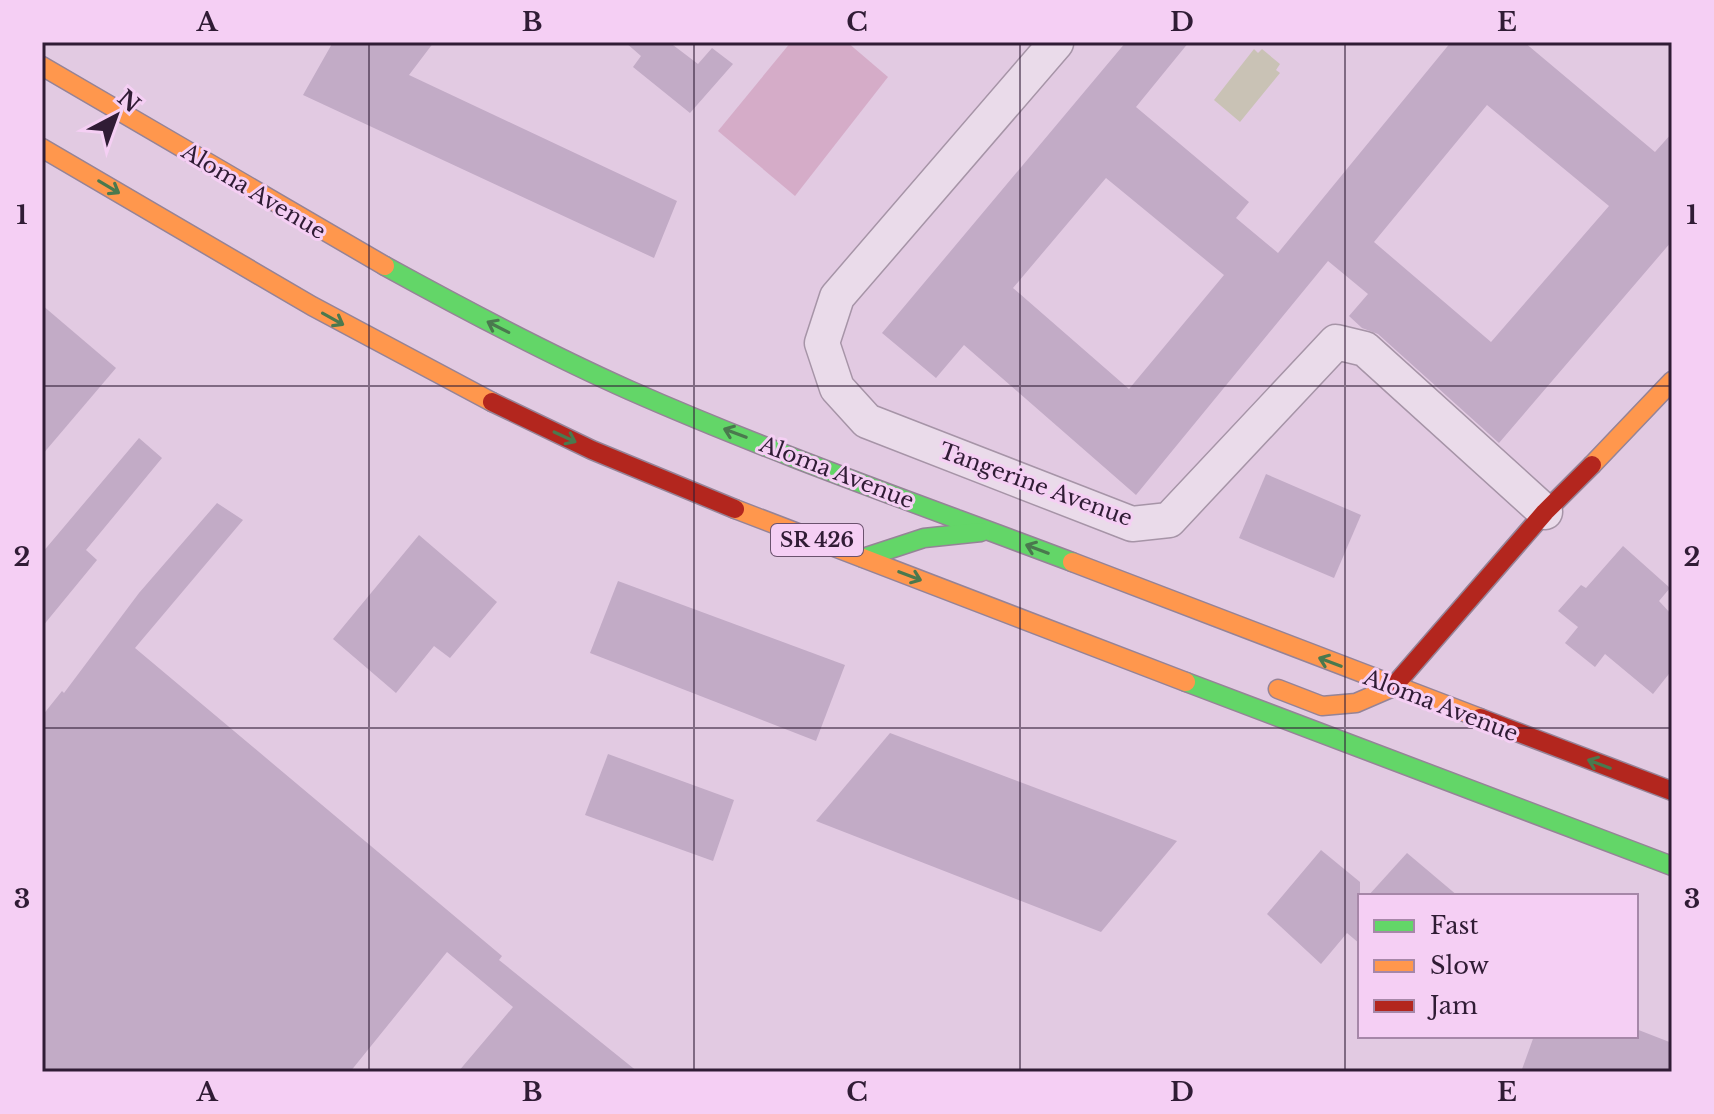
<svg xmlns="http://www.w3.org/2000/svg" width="1714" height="1114" font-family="'Libre Baskerville',serif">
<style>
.green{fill:#d5acc8}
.water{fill:#c9c2b5}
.building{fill:#c2abc6;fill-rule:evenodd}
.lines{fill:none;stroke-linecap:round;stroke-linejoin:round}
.street-casing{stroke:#a694a7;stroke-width:37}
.fast-casing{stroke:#958397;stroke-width:21}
.slow-casing{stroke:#958397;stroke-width:21}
.jam-casing{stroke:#958397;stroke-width:21}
.street{stroke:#eadbea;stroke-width:34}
.fast{stroke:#63d668;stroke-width:18}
.slow{stroke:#ff974d;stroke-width:18}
.jam{stroke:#b3261e;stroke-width:18}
.oneway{stroke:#4a794e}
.grid{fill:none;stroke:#301c35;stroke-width:2;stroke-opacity:0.55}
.labels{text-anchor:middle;stroke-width:6;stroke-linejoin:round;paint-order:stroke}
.shield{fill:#f5cff4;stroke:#6b526e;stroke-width:2}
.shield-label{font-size:20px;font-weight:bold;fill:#301c35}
.street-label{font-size:22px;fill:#301c35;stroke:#f5cff4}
.neatline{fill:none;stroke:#301c35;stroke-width:3}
.grid-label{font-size:26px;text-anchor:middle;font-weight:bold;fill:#301c35}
</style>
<rect width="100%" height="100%" fill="#e2cae2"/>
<path class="green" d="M 791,42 L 847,42 L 888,77 L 795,196 L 718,131 Z"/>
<path class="water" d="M 1254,49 L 1258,53 L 1262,49 L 1280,64 L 1276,70 L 1280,73 L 1240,122 L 1214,100 Z"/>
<g class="building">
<path d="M 333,42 L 434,42 L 409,75 L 677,201 L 654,258 L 303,95 Z"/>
<path d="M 625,42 L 669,42 L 698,64 L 712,48 L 733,64 L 690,113 L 633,67 L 641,56 Z"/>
<path d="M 1126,42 L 1189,42 L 1136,107 L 1249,202 L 1236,218 L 1278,253 L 1451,42 L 1524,42 L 1655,152 L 1672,133 L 1672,241 L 1499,443 L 1378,334 L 1362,328 L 1349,316 L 1368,294 L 1328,261 L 1136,495 L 964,345 L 936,378 L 882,333 ZM 1487,105 L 1609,206 L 1491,342 L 1374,242 ZM 1106,178 L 1224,275 L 1129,389 L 1013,288 Z"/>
<path d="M 42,305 L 116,368 L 42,455 Z"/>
<path d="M 139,438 L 162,458 L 86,550 L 97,560 L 42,627 L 42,553 Z"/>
<path d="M 1266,474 L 1361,515 L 1334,578 L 1239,538 Z"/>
<path d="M 217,503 L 243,520 L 135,648 L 502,956 L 499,960 L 638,1072 L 458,1072 L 513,1007 L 447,952 L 350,1072 L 42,1072 L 42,716 L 62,691 L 64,693 L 139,593 Z"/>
<path d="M 419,535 L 497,602 L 450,658 L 434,646 L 396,693 L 333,639 Z"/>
<path d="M 1623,546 L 1670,588 L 1659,601 L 1672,615 L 1672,670 L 1653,694 L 1605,654 L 1595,667 L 1565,643 L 1578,627 L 1558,611 L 1581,585 L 1586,588 Z"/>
<path d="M 618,581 L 845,665 L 816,741 L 590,653 Z"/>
<path d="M 890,733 L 1177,841 L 1101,932 L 816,821 Z"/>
<path d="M 608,754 L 734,800 L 713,861 L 585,815 Z"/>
<path d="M 1321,850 L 1360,882 L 1360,944 L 1347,933 L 1321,964 L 1267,914 Z"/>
<path d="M 1407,853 L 1458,896 L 1368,896 Z"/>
<path d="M 1636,1029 L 1672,1043 L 1672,1072 L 1521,1072 L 1534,1036 L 1636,1036 Z"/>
</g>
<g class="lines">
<g class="street-casing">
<path id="street" d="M 1056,43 L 837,297 L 822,343 L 837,388 L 867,421 L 1132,524 L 1169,520 L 1336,342 L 1365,349 L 1545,512"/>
</g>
<g class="fast-casing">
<g id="fast">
<path d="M 385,266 C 465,310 546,353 629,390 C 774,454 924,506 1072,562"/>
<path d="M 863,558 L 924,538 L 981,532"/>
<path d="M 1186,682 L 1672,866"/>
</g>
</g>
<g class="slow-casing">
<g id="slow">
<path d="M 42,66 L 385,266"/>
<path d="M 42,148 L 312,306 L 492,402"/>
<path d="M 1592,465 L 1672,381"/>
<path d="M 735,509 L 1186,682"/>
<path d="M 1072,562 L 1480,718"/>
<path d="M 1278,689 L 1322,706 L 1356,703 L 1393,687"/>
</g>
</g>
<g class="jam-casing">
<g id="jam">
<path d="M 492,402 L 592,450 L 735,509"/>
<path d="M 1393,687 L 1545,512 L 1592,465"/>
<path d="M 1480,718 L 1672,791"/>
</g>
</g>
<use href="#street" class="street"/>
<use href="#fast" class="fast"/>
<use href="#slow" class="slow"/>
<use href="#jam" class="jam"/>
</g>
<defs><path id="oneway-shaft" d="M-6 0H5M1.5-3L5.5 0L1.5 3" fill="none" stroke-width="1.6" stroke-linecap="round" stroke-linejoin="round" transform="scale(2)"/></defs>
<g class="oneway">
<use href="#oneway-shaft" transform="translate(109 187) rotate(31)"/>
<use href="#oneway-shaft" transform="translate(333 319) rotate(29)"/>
<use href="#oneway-shaft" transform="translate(498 327) rotate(-153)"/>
<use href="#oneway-shaft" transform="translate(735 433) rotate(-159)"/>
<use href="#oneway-shaft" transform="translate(565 437) rotate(25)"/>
<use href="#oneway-shaft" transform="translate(1037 549) rotate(-159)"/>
<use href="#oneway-shaft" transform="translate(910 576) rotate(21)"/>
<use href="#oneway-shaft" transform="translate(1330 662) rotate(-159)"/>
<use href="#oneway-shaft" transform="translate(1599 764) rotate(-159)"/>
</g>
<path class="grid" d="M 369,42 L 369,1072M 694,42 L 694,1072M 1020,42 L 1020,1072M 1345,42 L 1345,1072M 42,386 L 1672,386M 42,728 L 1672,728"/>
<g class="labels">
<rect class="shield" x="771" y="524" width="92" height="32" rx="6"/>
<g class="shield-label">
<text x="817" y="547">SR 426</text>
</g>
<g class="street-label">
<text transform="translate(254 191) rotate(31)" y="8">Aloma Avenue</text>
<text transform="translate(837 472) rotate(21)" y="8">Aloma Avenue</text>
<text transform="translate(1036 484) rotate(20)" y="8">Tangerine Avenue</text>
<text transform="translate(1441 705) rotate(21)" y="8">Aloma Avenue</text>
</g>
</g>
<rect width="1714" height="1114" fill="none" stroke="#f5cff4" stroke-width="88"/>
<rect x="1358" y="894" width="280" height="144" fill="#f5cff4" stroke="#a687a8" stroke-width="2"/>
<rect x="1374" y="920" width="40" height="12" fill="#63d668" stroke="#a687a8" stroke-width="2"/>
<text x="1430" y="934" font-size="24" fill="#301c35">Fast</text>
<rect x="1374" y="960" width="40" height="12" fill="#ff974d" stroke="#a687a8" stroke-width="2"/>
<text x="1430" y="974" font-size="24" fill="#301c35">Slow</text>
<rect x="1374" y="1000" width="40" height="12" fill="#b3261e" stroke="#a687a8" stroke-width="2"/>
<text x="1430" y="1014" font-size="24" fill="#301c35">Jam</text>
<g transform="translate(116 116) rotate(41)" stroke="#f5cff4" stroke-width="6" paint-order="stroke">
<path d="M0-6L14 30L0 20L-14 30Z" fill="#301c35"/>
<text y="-12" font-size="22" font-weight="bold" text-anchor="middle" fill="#301c35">N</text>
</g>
<rect x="44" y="44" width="1626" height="1026" class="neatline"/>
<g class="grid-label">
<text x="207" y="31">A</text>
<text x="532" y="31">B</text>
<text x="857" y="31">C</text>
<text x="1182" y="31">D</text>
<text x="1507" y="31">E</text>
<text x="22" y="224">1</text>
<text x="1692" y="224">1</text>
<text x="22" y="566">2</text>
<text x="1692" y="566">2</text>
<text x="22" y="908">3</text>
<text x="1692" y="908">3</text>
<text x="207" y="1101">A</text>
<text x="532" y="1101">B</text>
<text x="857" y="1101">C</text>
<text x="1182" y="1101">D</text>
<text x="1507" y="1101">E</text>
</g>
</svg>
